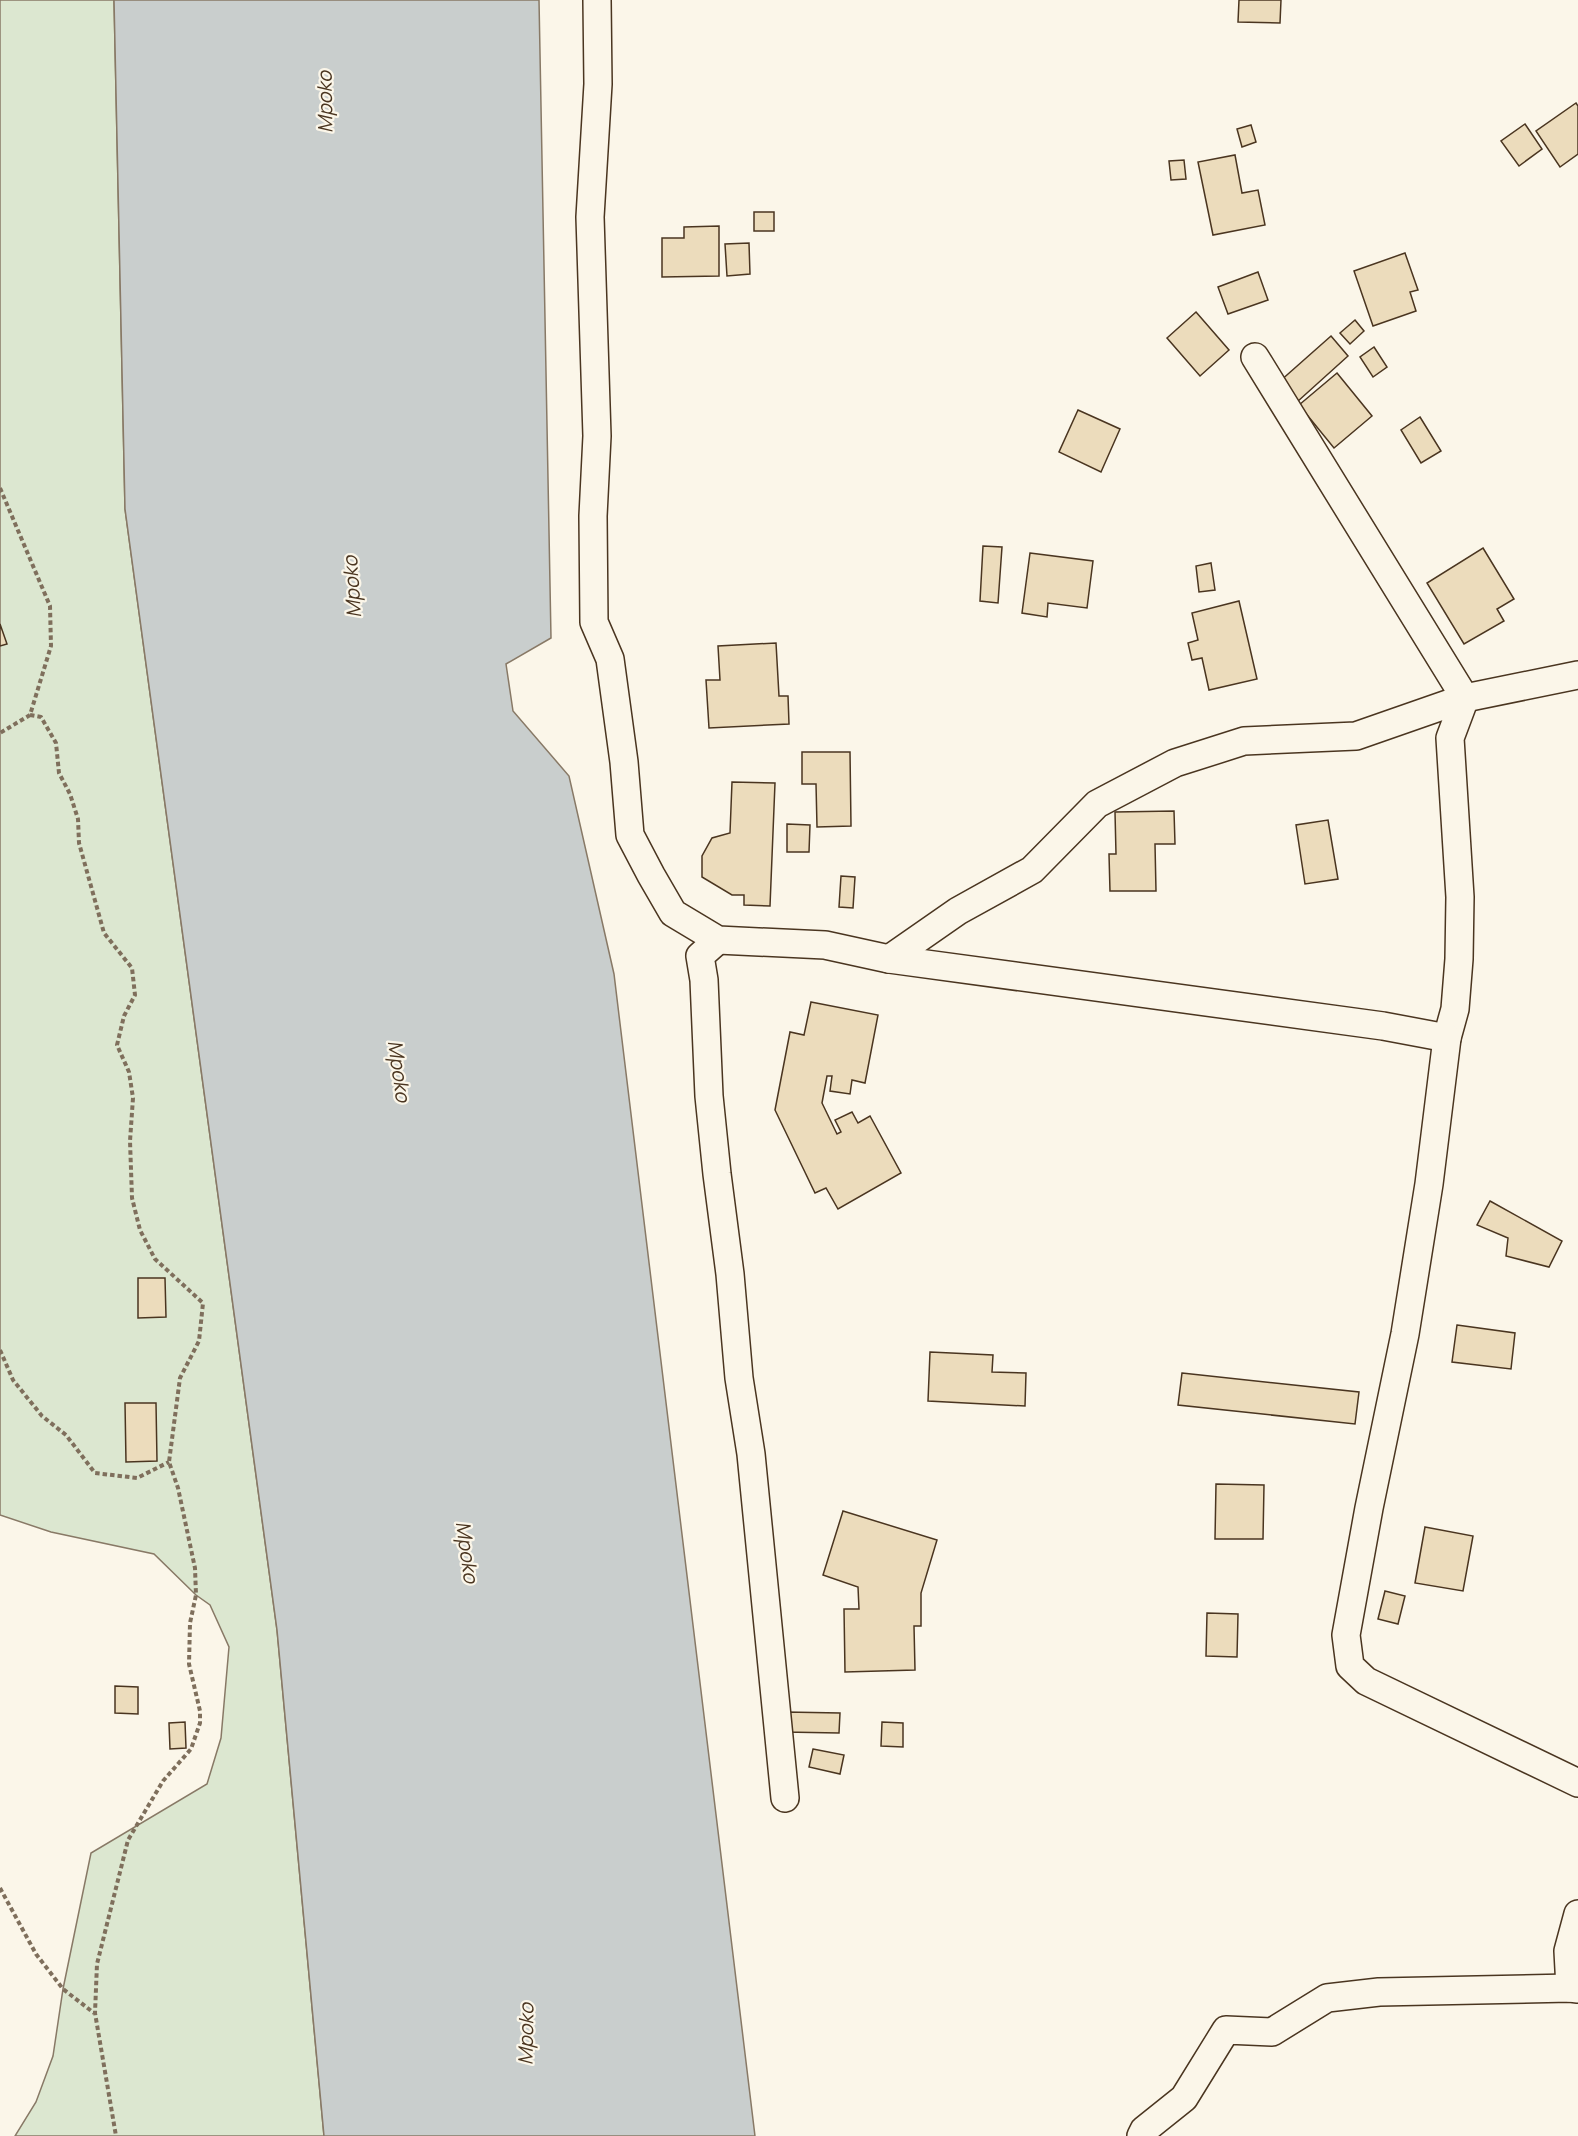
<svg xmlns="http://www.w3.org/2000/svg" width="1578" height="2136" font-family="Manrope,sans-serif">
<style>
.green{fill:#dce7d0;stroke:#887966;stroke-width:1.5}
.water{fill:#c9cecd;stroke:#887966;stroke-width:1.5}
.building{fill:#ecdcbc;stroke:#4a3520;stroke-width:1.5}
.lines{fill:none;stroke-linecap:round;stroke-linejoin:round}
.minor-casing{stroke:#4a3520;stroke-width:30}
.path{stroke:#7f6f5c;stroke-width:4;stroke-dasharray:4.5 3;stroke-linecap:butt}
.minor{stroke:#fbf6e9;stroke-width:27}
.labels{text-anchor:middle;stroke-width:4.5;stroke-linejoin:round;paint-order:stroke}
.water-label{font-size:20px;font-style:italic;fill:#4a3520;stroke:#fbf6e9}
</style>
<rect width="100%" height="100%" fill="#fbf6e9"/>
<path class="green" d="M 0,0 L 114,0 L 125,509 L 277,1630 L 324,2136 L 15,2136 L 36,2102 L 53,2056 L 63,1989 L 91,1853 L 207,1784 L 221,1738 L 229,1647 L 210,1605 L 196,1595 L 154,1554 L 51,1532 L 0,1515 Z"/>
<path class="water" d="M 114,0 L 539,0 L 551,638 L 506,664 L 513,711 L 569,776 L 614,974 L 755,2136 L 324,2136 L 277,1630 L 125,509 Z"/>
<g class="building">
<path d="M 1239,0 L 1281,0 L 1280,23 L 1238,22 Z"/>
<path d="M 1576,103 L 1578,106 L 1578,154 L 1560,167 L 1536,131 Z"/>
<path d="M 1525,124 L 1542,149 L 1519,166 L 1501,141 Z"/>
<path d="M 1251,125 L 1256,142 L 1242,147 L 1237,129 Z"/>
<path d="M 1235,155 L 1242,193 L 1258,190 L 1265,225 L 1213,235 L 1198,162 Z"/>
<path d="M 1184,160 L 1186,179 L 1171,180 L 1169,161 Z"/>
<rect x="754" y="212" width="20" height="19"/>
<path d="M 719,226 L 719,276 L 662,277 L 662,238 L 684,238 L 684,227 Z"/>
<path d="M 749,243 L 750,274 L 727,276 L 725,244 Z"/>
<path d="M 1405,253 L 1418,290 L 1410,292 L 1416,311 L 1373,326 L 1354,271 Z"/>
<path d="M 1258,272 L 1268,300 L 1228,314 L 1218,287 Z"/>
<path d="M 1196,312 L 1229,350 L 1200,376 L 1167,338 Z"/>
<path d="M 1355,320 L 1364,331 L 1350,344 L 1340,333 Z"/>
<path d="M 1331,336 L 1348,356 L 1297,402 L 1279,382 Z"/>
<path d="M 1374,347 L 1387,367 L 1373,377 L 1360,357 Z"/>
<path d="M 1337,373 L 1372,416 L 1334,448 L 1299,405 Z"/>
<path d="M 1078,410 L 1120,429 L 1101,472 L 1059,452 Z"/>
<path d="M 1420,417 L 1441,451 L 1421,463 L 1401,430 Z"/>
<path d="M 983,546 L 1002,547 L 998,603 L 980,601 Z"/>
<path d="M 1483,548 L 1514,599 L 1497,609 L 1504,621 L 1464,644 L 1427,583 Z"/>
<path d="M 1030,553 L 1093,561 L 1087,608 L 1048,603 L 1047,617 L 1022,613 Z"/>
<path d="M 1211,563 L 1215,590 L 1199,592 L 1196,566 Z"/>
<path d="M 1239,601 L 1257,679 L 1209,690 L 1202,658 L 1192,660 L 1188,643 L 1198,640 L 1192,613 Z"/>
<path d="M 0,624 L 7,644 L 0,646 Z"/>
<path d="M 776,643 L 779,696 L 788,696 L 789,724 L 709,728 L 706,680 L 720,680 L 718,646 Z"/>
<path d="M 802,752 L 850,752 L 851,826 L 817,827 L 816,784 L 802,784 Z"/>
<path d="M 732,782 L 775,783 L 770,906 L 744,905 L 744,895 L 732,895 L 702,877 L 702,856 L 712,838 L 730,833 Z"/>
<path d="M 1174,811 L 1175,844 L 1155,844 L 1156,891 L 1110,891 L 1109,854 L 1116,854 L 1115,812 Z"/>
<path d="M 1328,820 L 1338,879 L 1305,884 L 1296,825 Z"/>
<path d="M 787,824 L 810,825 L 809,852 L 787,852 Z"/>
<path d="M 841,876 L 855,877 L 853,908 L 839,907 Z"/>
<path d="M 811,1002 L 878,1015 L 865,1083 L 852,1080 L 850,1094 L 830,1091 L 832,1076 L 827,1076 L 822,1103 L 837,1134 L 841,1132 L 835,1120 L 852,1112 L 858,1123 L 870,1116 L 901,1173 L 838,1209 L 826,1188 L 815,1193 L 775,1110 L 790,1032 L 804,1035 Z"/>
<path d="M 1490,1201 L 1562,1241 L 1549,1267 L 1506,1256 L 1508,1238 L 1477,1225 Z"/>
<path d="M 138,1278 L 165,1278 L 166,1317 L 138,1318 Z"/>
<path d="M 1457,1325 L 1515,1333 L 1511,1369 L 1452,1362 Z"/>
<path d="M 930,1352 L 993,1355 L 992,1372 L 1026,1373 L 1025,1406 L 928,1401 Z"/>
<path d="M 1182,1373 L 1359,1392 L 1355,1424 L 1178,1405 Z"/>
<path d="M 125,1403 L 156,1403 L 157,1461 L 126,1462 Z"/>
<path d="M 1216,1484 L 1264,1485 L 1263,1539 L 1215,1539 Z"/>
<path d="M 843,1511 L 937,1540 L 921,1593 L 921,1626 L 914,1626 L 915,1670 L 845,1672 L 844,1609 L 859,1609 L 858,1587 L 823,1575 Z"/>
<path d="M 1425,1527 L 1473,1536 L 1463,1591 L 1415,1583 Z"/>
<path d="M 1385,1591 L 1405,1596 L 1398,1624 L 1378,1619 Z"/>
<path d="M 1207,1613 L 1238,1614 L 1237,1657 L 1206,1656 Z"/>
<path d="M 115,1686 L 138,1687 L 138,1714 L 115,1713 Z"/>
<path d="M 785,1712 L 840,1713 L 839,1733 L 784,1732 Z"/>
<path d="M 185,1722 L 186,1748 L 170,1749 L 169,1723 Z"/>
<path d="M 882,1722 L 903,1723 L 903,1747 L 881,1746 Z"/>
<path d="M 813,1749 L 844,1755 L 840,1774 L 809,1767 Z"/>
</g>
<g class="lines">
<g class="minor-casing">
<g id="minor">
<path d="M 597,0 L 598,84 L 590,217 L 597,436 L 593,516 L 594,622 L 610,659 L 624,762 L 630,835 L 651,875 L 673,913 L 718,940 L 825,945 L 889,959 L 958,911 L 1032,870 L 1097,804 L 1175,763 L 1244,741 L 1356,736 L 1465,698 L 1578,675"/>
<path d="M 1255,357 L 1465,698"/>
<path d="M 718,940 L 700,956 L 704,980 L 709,1096 L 717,1174 L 730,1274 L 739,1378 L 751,1454 L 785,1798"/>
<path d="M 889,959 L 1383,1026 L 1447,1038 L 1455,1009 L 1459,959 L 1460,897 L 1450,738 L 1465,698"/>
<path d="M 1447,1038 L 1429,1184 L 1405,1334 L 1369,1508 L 1346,1635 L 1350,1666 L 1366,1681 L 1578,1783"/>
<path d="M 1570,1988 L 1568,1951 L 1578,1914"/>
<path d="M 1141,2136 L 1144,2130 L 1184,2098 L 1226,2030 L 1272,2032 L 1327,1998 L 1379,1992 L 1570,1988 L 1578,1989"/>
</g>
</g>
<g class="path">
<path d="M 0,488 L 50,606 L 51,646 L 30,715 L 0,733"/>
<path d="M 30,715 L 41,717 L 56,743 L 59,773 L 70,794 L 78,819 L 79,843 L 104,933 L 132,968 L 135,995 L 124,1016 L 117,1045 L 129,1072 L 133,1098 L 130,1141 L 132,1198 L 140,1230 L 155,1259 L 203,1303 L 199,1341 L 180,1378 L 169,1462 L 178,1488 L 195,1568 L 196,1595 L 190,1623 L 189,1664 L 200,1711 L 200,1723 L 191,1749 L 163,1781 L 128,1840 L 97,1964 L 95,2013 L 116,2136"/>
<path d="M 0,1350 L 13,1380 L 42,1416 L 66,1435 L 95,1473 L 137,1478 L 169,1462"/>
<path d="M 0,1888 L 36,1954 L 63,1989 L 94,2013"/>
</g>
<use href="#minor" class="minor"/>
</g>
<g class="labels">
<g class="water-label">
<text transform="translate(325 102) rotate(-91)" y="7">Mpoko</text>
<text transform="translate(352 587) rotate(-94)" y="7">Mpoko</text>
<text transform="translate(399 1071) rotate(82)" y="7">Mpoko</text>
<text transform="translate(467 1552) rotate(82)" y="7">Mpoko</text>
<text transform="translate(526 2034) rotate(-89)" y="7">Mpoko</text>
</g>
</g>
</svg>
